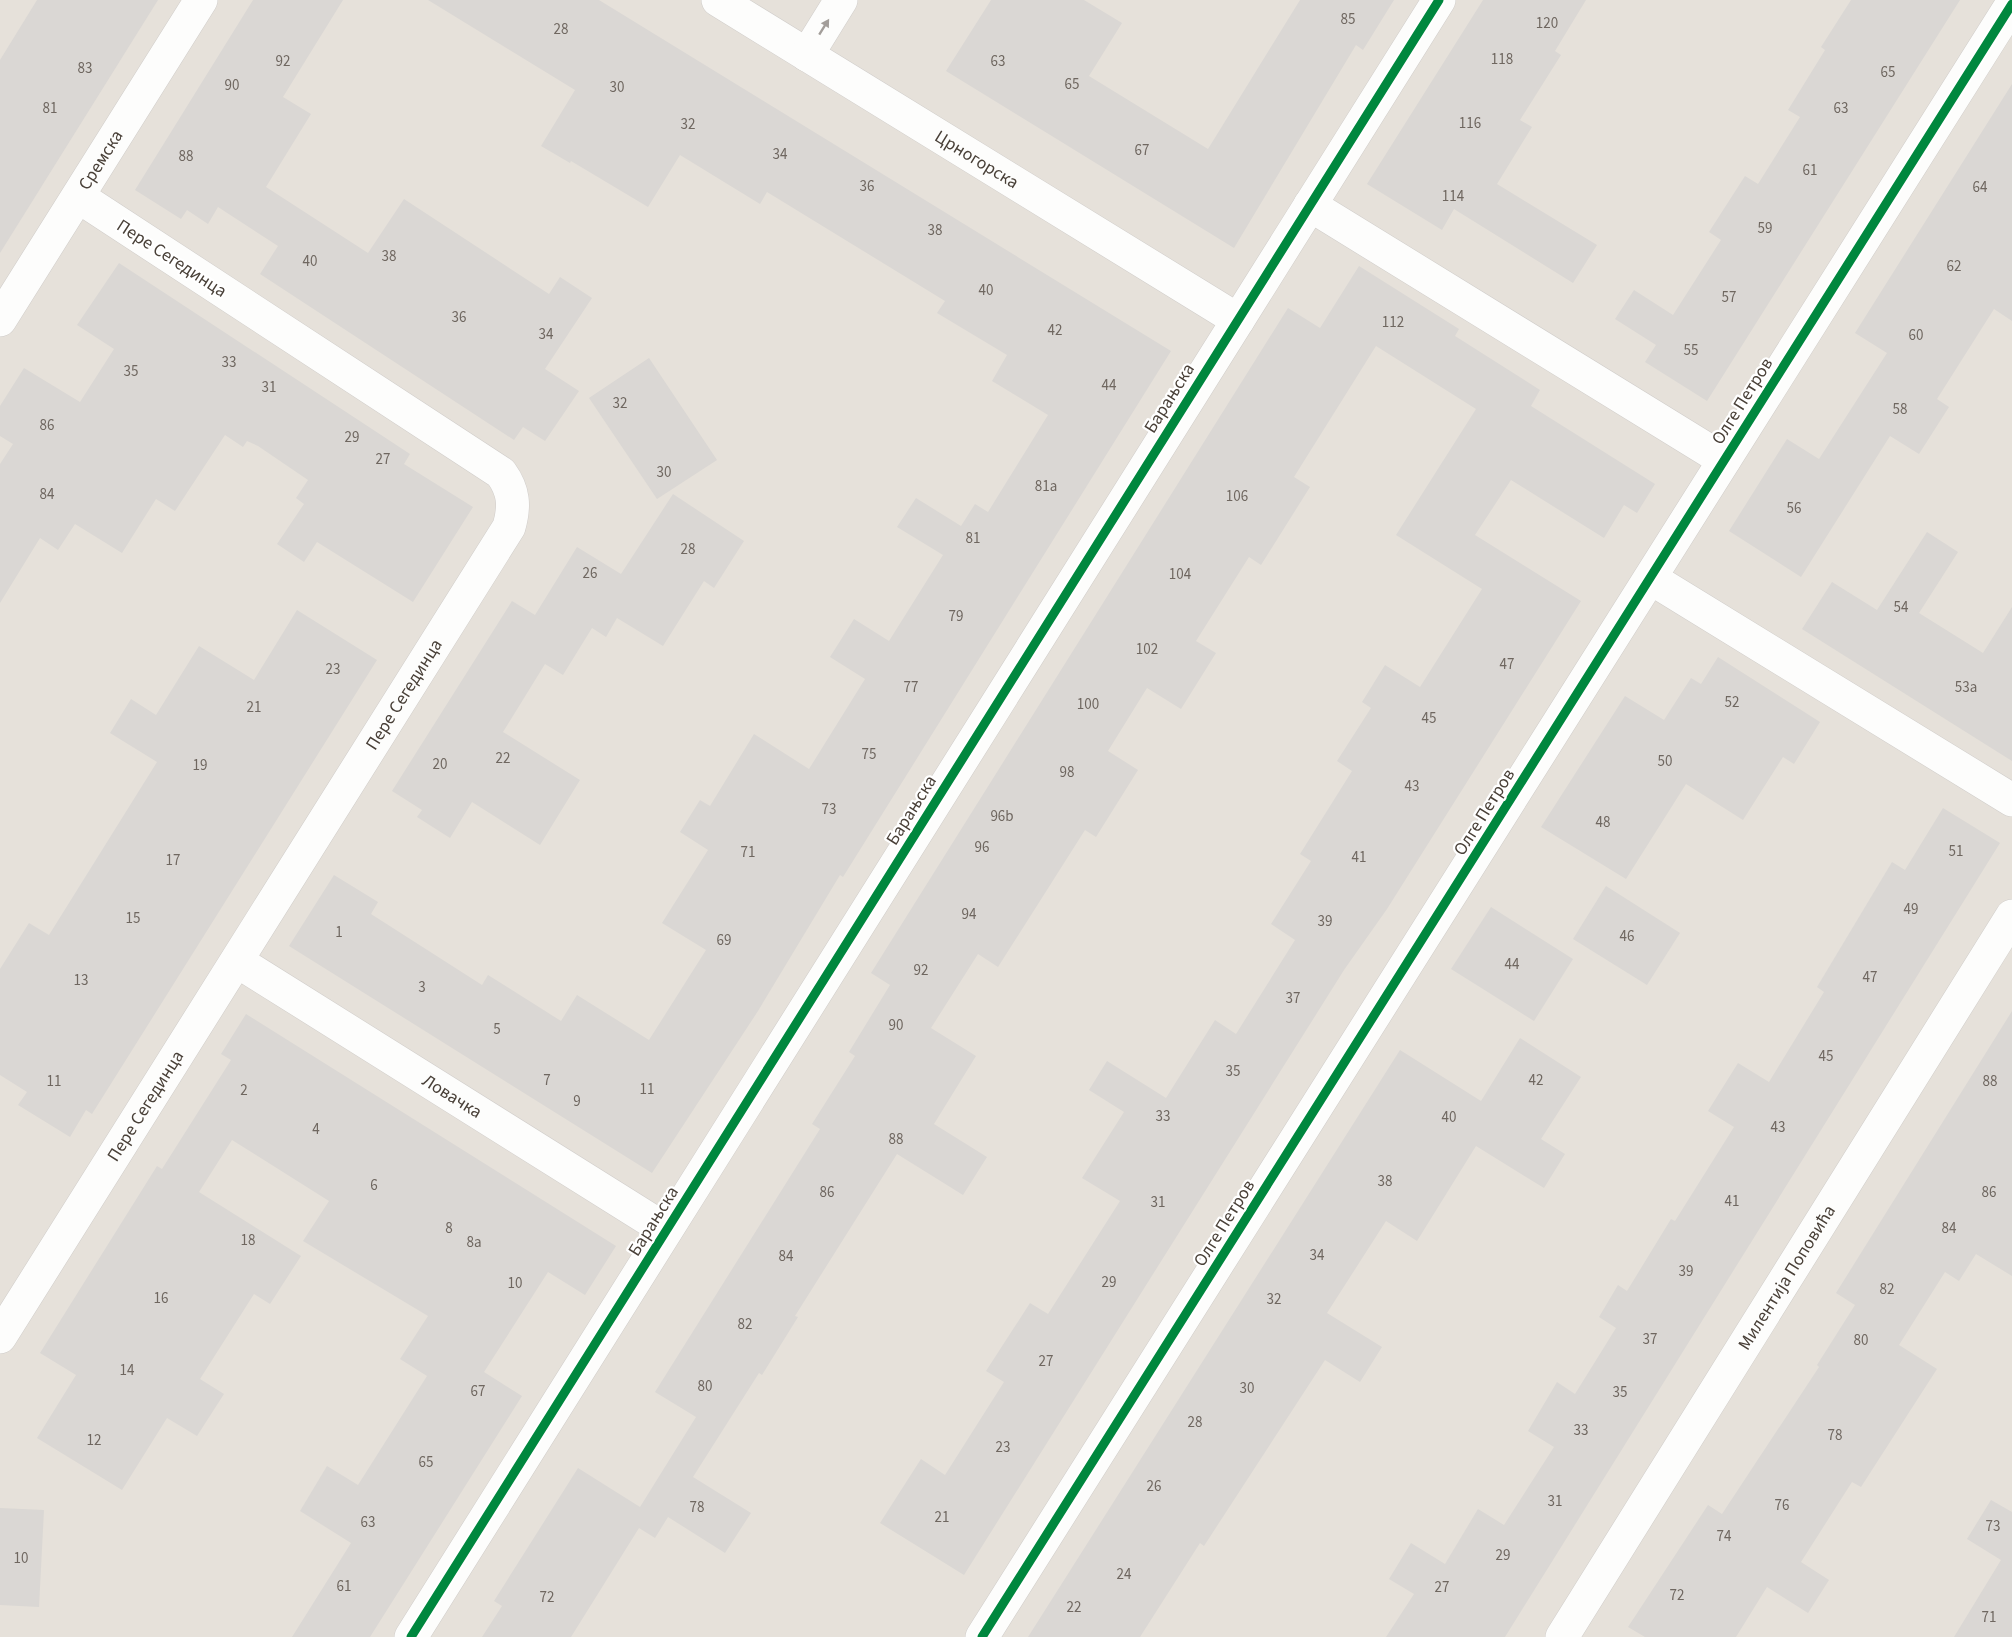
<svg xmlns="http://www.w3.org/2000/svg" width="2012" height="1637" font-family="'Source Sans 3',sans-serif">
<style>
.residential{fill:#e6e1da}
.building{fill:#dad7d4}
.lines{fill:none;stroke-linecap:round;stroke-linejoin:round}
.minor-casing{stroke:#d0cdca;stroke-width:34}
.minor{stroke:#fdfdfc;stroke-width:33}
.cycleway-casing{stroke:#fff;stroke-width:13}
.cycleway{stroke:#00873e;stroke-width:9}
.oneway{fill:#a39e9a}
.labels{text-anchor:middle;stroke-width:4.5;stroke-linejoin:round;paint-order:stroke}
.number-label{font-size:15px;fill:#6f6760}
.street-label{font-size:18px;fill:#494038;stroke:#fff}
</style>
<rect width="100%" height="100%" fill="#f2f0ed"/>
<rect class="residential" x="0" y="0" width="2012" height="1637"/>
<g class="building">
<path d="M 37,0 L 158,0 L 0,253 L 0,60 Z"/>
<path d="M 253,0 L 343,0 L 283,97 L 311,114 L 266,187 L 368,253 L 404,199 L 549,294 L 560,277 L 592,298 L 545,369 L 579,391 L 545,441 L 523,427 L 514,440 L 260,274 L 278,246 L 218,207 L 208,224 L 187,210 L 181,219 L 135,190 Z"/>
<path d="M 428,0 L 599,0 L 1171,351 L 843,877 L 840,875 L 758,1011 L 652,1173 L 289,946 L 334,875 L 378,902 L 371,914 L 482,985 L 488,975 L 561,1021 L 577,995 L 649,1040 L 706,950 L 662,923 L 708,850 L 680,832 L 700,800 L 710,806 L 754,734 L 809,769 L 865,679 L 830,657 L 854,619 L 889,641 L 943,555 L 897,527 L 916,498 L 961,526 L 975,504 L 988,512 L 1048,415 L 992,381 L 1007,355 L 937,313 L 945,301 L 767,192 L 760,204 L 680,155 L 648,207 L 571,161 L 570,163 L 541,146 L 575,90 Z"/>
<path d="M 991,0 L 1084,0 L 1122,23 L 1089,76 L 1208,149 L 1300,0 L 1394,0 L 1363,50 L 1356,45 L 1234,248 L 946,71 Z"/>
<path d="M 1483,0 L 1586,0 L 1555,51 L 1561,55 L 1520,120 L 1532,127 L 1497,184 L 1597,245 L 1573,283 L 1454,209 L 1442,230 L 1367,184 Z"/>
<path d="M 1851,0 L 1960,0 L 1707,401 L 1645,362 L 1656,345 L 1615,319 L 1634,290 L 1673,315 L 1721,240 L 1709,232 L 1745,176 L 1758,184 L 1800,117 L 1788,110 L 1825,50 L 1821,47 Z"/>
<path d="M 2012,84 L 2012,321 L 1994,309 L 1937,399 L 1949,407 L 1919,454 L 1890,436 L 1801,577 L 1729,531 L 1787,439 L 1819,459 L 1887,353 L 1855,333 Z"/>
<path d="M 119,263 L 410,454 L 404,464 L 473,507 L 413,602 L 317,542 L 304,562 L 277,544 L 304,504 L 296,498 L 308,480 L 258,446 L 247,441 L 243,447 L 225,435 L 175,511 L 156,499 L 122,553 L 75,524 L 58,550 L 40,538 L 0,603 L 0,464 L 13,444 L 0,436 L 0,406 L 24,368 L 80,402 L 114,349 L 77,325 Z"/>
<path d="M 1359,266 L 1459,329 L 1455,336 L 1540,390 L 1531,406 L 1655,484 L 1637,513 L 1624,505 L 1604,538 L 1511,480 L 1475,535 L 1581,601 L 1387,909 L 1344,970 L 964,1575 L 880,1523 L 921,1459 L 945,1475 L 1004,1382 L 986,1371 L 1030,1303 L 1048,1314 L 1120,1201 L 1082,1178 L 1124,1112 L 1089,1090 L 1107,1061 L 1166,1098 L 1215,1020 L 1236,1034 L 1295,940 L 1271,924 L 1311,861 L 1300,854 L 1352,771 L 1337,761 L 1371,708 L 1362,702 L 1385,665 L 1420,687 L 1482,589 L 1396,535 L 1476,409 L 1376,346 L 1294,477 L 1310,487 L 1261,565 L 1249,557 L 1196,641 L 1216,653 L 1181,709 L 1147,688 L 1108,751 L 1138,770 L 1096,837 L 1085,830 L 998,967 L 978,954 L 931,1028 L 976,1056 L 934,1124 L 987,1157 L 963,1195 L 897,1154 L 795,1316 L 798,1317 L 762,1375 L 759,1373 L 693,1477 L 751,1513 L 725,1553 L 668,1517 L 655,1538 L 639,1528 L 571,1637 L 482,1637 L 502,1606 L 494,1601 L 578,1468 L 640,1507 L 696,1417 L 655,1392 L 820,1129 L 812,1124 L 855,1056 L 849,1052 L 890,985 L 871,973 L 1288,308 L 1320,328 Z"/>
<path d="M 649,358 L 717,460 L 657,499 L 589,398 Z"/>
<path d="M 673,494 L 744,541 L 714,588 L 704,581 L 663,646 L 617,618 L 606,637 L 592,628 L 563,675 L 545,664 L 503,732 L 580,780 L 540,845 L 472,802 L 450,838 L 417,817 L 422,810 L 392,791 L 512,601 L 535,615 L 577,547 L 621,574 Z"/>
<path d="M 1927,532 L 1958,552 L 1919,613 L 1983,653 L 2012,607 L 2012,761 L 1802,629 L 1832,582 L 1877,610 Z"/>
<path d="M 297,610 L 377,660 L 92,1114 L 86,1110 L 70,1137 L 18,1105 L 27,1092 L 0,1075 L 0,969 L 29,923 L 49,935 L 157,762 L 110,733 L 131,699 L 156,715 L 199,646 L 254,680 Z"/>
<path d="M 1718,657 L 1820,722 L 1794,764 L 1783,757 L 1743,820 L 1686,784 L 1626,879 L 1541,827 L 1625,696 L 1664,720 L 1691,678 L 1701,684 Z"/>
<path d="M 1943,808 L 2000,843 L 1505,1637 L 1386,1637 L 1414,1594 L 1389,1579 L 1411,1543 L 1445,1564 L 1478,1509 L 1504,1525 L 1554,1447 L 1528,1431 L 1557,1382 L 1575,1394 L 1616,1328 L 1599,1317 L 1618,1285 L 1627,1291 L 1671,1219 L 1675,1221 L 1734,1127 L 1708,1111 L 1738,1063 L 1769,1082 L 1824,992 L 1817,987 L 1892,862 L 1905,870 Z"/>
<path d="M 1606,886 L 1680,933 L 1647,985 L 1573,939 Z"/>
<path d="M 1491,907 L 1573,959 L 1534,1021 L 1451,969 Z"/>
<path d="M 2012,1011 L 2012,1276 L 1976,1254 L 1959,1281 L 1945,1272 L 1899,1345 L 1937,1369 L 1861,1487 L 1852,1482 L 1801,1562 L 1829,1580 L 1808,1613 L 1767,1587 L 1736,1637 L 1645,1637 L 1628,1627 L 1708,1505 L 1722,1514 L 1819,1367 L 1817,1365 L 1855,1305 L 1836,1293 Z"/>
<path d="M 246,1014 L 616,1246 L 585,1295 L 548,1272 L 484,1372 L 522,1396 L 370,1637 L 292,1637 L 351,1543 L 300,1511 L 327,1466 L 358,1485 L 427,1376 L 400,1359 L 428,1316 L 303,1241 L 329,1201 L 232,1140 L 199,1192 L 301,1256 L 270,1304 L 254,1294 L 200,1379 L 224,1394 L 197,1436 L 167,1418 L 122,1490 L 37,1438 L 76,1375 L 40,1353 L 157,1166 L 162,1169 L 231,1060 L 221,1054 Z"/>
<path d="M 1520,1038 L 1581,1077 L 1541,1139 L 1565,1154 L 1544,1188 L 1476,1146 L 1417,1241 L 1386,1221 L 1327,1313 L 1382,1347 L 1360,1382 L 1325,1360 L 1204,1546 L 1200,1543 L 1140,1637 L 1028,1637 L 1400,1050 L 1481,1101 Z"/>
<path d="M 1991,1500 L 2012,1512 L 2012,1637 L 1954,1637 L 2001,1560 L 1967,1539 Z"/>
<path d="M 0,1508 L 44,1510 L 39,1607 L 0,1605 Z"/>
</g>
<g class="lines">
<g class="minor-casing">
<g id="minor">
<path id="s1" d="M 718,0 L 1238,320"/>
<path d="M 807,55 L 841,0"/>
<path d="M 1310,205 L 1724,460"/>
<path id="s2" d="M 0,320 L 201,0"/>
<path d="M 1652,579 L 2012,800"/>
<path id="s3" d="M 237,961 L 666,1230"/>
<path id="s4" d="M 0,1337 L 509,527 C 515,506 514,491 501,473 L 79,197"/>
<path d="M 411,1637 L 1439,0"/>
<path d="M 982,1637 L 2012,4"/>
<path id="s5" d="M 1562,1637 L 2012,916"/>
</g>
</g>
<use href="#minor" class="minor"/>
<g class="cycleway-casing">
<g id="cycleway">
<path d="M 411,1637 L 1439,0"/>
<path d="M 982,1637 L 2012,4"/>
</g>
</g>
<use href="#cycleway" class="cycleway"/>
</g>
<defs><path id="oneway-solid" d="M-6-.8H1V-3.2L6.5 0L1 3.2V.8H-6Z" transform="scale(1.5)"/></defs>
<use class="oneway" href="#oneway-solid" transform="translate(824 27) rotate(-58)"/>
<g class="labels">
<g class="number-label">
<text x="1348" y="24">85</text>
<text x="1547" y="28">120</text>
<text x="561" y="34">28</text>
<text x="1502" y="64">118</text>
<text x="283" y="66">92</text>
<text x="998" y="66">63</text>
<text x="85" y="73">83</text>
<text x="1888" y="77">65</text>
<text x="1072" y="89">65</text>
<text x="232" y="90">90</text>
<text x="617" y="92">30</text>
<text x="50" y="113">81</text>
<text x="1841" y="113">63</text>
<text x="1470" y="128">116</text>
<text x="688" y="129">32</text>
<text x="1142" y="155">67</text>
<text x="780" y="159">34</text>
<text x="186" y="161">88</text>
<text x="1810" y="175">61</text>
<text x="867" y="191">36</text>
<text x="1980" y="192">64</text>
<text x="1453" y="201">114</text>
<text x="1765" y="233">59</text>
<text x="935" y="235">38</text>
<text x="389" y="261">38</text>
<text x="310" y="266">40</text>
<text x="1954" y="271">62</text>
<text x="986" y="295">40</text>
<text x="1729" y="302">57</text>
<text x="459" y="322">36</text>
<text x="1393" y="327">112</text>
<text x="1055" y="335">42</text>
<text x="546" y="339">34</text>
<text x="1916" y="340">60</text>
<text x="1691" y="355">55</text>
<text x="229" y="367">33</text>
<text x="131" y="376">35</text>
<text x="1109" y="390">44</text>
<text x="269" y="392">31</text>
<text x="620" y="408">32</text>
<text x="1900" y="414">58</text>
<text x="47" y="430">86</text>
<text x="352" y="442">29</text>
<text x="383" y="464">27</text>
<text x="664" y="477">30</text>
<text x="1046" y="491">81a</text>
<text x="47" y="499">84</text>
<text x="1237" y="501">106</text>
<text x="1794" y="513">56</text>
<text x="973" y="543">81</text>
<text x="688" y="554">28</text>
<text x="590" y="578">26</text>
<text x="1180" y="579">104</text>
<text x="1901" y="612">54</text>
<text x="956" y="621">79</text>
<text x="1147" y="654">102</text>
<text x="1507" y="669">47</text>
<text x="333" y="674">23</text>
<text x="911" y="692">77</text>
<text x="1966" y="692">53a</text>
<text x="1732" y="707">52</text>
<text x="1088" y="709">100</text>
<text x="254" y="712">21</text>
<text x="1429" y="723">45</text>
<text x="869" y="759">75</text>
<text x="503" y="763">22</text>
<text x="1665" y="766">50</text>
<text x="440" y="769">20</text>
<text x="200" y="770">19</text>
<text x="1067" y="777">98</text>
<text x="1412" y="791">43</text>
<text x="829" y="814">73</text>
<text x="1002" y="821">96b</text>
<text x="1603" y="827">48</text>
<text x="982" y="852">96</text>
<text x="1956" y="856">51</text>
<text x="748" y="857">71</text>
<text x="1359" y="862">41</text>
<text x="173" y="865">17</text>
<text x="1911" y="914">49</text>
<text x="969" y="919">94</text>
<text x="133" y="923">15</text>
<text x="1325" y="926">39</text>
<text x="339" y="937">1</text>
<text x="1627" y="941">46</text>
<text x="724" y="945">69</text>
<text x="1512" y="969">44</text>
<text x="921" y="975">92</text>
<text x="1870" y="982">47</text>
<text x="81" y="985">13</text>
<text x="422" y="992">3</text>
<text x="1293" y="1003">37</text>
<text x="896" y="1030">90</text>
<text x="497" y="1034">5</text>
<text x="1826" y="1061">45</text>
<text x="1233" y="1076">35</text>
<text x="547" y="1085">7</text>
<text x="1536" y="1085">42</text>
<text x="54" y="1086">11</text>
<text x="1990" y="1086">88</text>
<text x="647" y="1094">11</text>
<text x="244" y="1095">2</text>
<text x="577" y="1106">9</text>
<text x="1163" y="1121">33</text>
<text x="1449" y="1122">40</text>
<text x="1778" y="1132">43</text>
<text x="316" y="1134">4</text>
<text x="896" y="1144">88</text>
<text x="1385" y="1186">38</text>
<text x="374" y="1190">6</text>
<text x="827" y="1197">86</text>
<text x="1989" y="1197">86</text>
<text x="1732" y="1206">41</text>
<text x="1158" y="1207">31</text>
<text x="449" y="1233">8</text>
<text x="1949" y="1233">84</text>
<text x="248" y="1245">18</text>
<text x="474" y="1247">8a</text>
<text x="1317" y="1260">34</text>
<text x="786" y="1261">84</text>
<text x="1686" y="1276">39</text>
<text x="1109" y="1287">29</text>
<text x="515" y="1288">10</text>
<text x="1887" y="1294">82</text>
<text x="161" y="1303">16</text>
<text x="1274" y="1304">32</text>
<text x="745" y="1329">82</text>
<text x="1650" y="1344">37</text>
<text x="1861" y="1345">80</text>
<text x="1046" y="1366">27</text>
<text x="127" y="1375">14</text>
<text x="705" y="1391">80</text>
<text x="1247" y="1393">30</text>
<text x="478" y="1396">67</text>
<text x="1620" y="1397">35</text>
<text x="1195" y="1427">28</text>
<text x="1581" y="1435">33</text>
<text x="1835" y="1440">78</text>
<text x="94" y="1445">12</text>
<text x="1003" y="1452">23</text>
<text x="426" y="1467">65</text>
<text x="1154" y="1491">26</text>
<text x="1555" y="1506">31</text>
<text x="1782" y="1510">76</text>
<text x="697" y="1512">78</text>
<text x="942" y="1522">21</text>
<text x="368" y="1527">63</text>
<text x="1993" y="1531">73</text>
<text x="1724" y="1541">74</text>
<text x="1503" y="1560">29</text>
<text x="21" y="1563">10</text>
<text x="1124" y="1579">24</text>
<text x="344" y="1591">61</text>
<text x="1442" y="1592">27</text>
<text x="1677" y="1600">72</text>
<text x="547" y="1602">72</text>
<text x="1074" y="1612">22</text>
<text x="1989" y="1622">71</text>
</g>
<g class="street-label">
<text dy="6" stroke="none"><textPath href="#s2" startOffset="189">Сремска</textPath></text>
<text dy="6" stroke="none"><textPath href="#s1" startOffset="304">Црногорска</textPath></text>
<text transform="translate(172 258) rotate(33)" y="6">Пере Сегединца</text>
<text transform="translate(1169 398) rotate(-58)" y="6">Барањска</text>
<text transform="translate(1742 401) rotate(-58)" y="6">Олге Петров</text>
<text dy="6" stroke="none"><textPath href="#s4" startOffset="759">Пере Сегединца</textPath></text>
<text transform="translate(911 810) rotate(-58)" y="6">Барањска</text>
<text transform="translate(1484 812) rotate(-58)" y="6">Олге Петров</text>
<text dy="6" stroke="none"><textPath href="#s3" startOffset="254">Ловачка</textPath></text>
<text dy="6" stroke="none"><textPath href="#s4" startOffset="273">Пере Сегединца</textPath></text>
<text transform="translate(653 1221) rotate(-58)" y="6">Барањска</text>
<text transform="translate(1224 1223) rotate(-58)" y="6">Олге Петров</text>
<text dy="6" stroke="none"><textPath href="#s5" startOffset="424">Милентија Поповића</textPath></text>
</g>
</g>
</svg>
